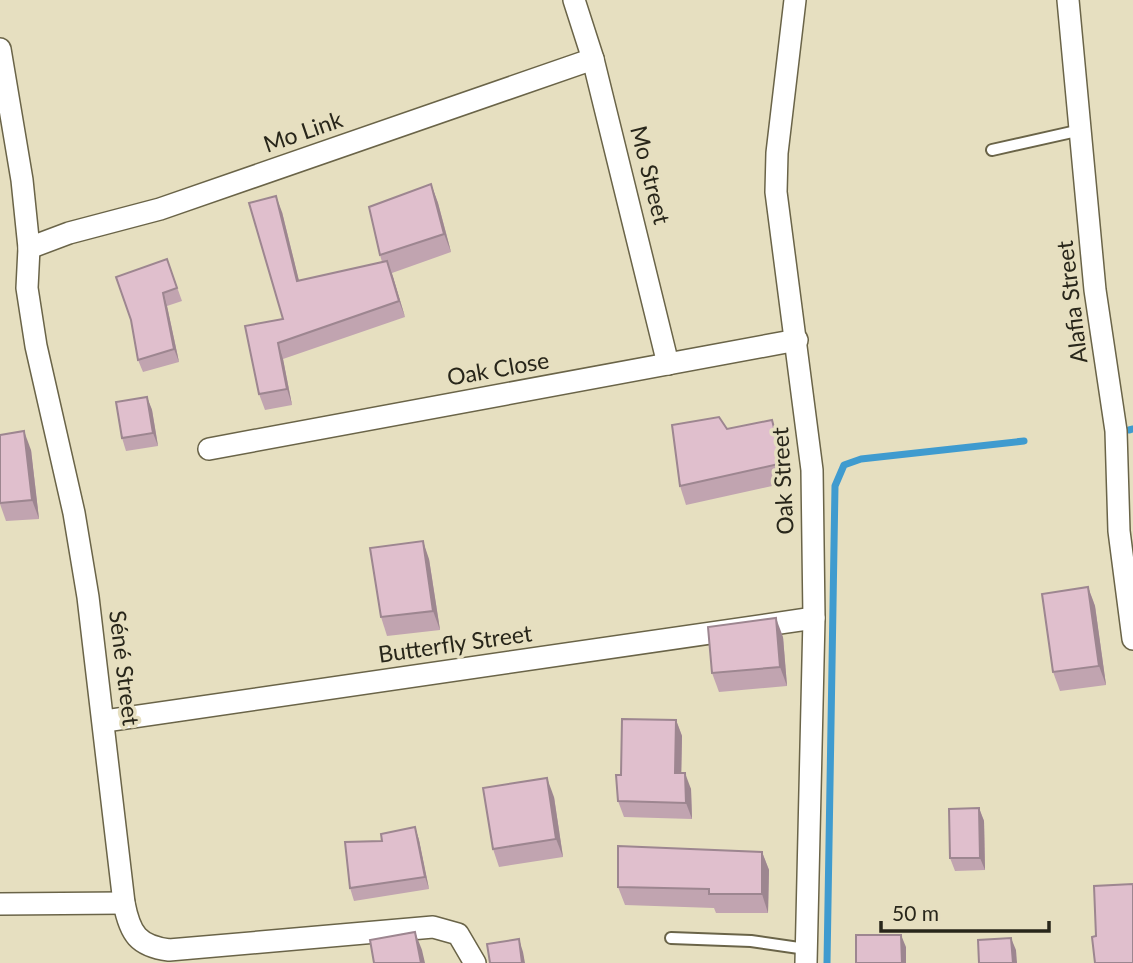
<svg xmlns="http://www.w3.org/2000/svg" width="1133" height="963" font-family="Lato,sans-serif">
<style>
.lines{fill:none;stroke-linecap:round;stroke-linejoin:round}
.stream{stroke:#3f9bcf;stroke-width:7}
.lane-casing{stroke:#6a6448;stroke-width:14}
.street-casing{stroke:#6a6448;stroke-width:24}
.lane{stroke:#fff;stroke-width:10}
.street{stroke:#fff;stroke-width:21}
.wall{fill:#c1a4b0}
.shaded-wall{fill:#9d8690}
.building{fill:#e0bfcd;stroke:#9d8690;stroke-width:2}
.labels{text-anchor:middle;stroke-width:7;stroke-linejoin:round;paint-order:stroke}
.street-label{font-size:23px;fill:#28261a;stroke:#e6dfc0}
</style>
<rect width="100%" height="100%" fill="#e6dfc0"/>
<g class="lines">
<g class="stream">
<path d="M 1129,430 L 1133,429"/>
<path d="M 827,963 L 835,486 L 844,465 L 861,459 L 1024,441"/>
</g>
<g class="lane-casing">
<g id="lane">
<path d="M 992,150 L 1081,130"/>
<path d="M 671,938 L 751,941 L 806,949"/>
</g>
</g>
<g class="street-casing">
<g id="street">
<path d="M 574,0 L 593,59 L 668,364"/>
<path d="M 795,0 L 777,153 L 776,192 L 812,470 L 814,618 L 806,963"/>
<path d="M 1068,0 L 1095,290 L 1116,431 L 1119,531 L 1133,639"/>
<path d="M 0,49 L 22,180 L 29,248 L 27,288 L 36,346 L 74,513 L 88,597 L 124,903 C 130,934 138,946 169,950 L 433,927 L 458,934 L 475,963"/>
<path d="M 29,248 L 69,233 L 160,209 L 593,59"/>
<path d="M 209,449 L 797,340"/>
<path d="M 105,721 L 814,618"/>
<path d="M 0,904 L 124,903"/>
</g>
</g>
<use href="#lane" class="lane"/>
<use href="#street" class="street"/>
</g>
<g class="wall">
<path d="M 431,184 L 438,203 L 451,252 L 392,273 L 405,317 L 283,359 L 292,405 L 265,410 L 259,394 L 283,319 L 282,212 L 299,281 L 382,262 L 380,255 Z"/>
<path d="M 167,259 L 182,301 L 167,306 L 179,362 L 143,372 L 138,360 L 131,320 Z"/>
<path d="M 147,397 L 152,410 L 158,446 L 126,451 L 122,438 Z"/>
<path d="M 727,429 L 779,439 L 790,482 L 686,505 L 680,486 Z"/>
<path d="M 0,435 L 31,450 L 39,519 L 6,521 L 0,504 Z"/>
<path d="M 429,559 L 440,630 L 387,636 L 381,617 Z"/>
<path d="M 1088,587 L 1095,606 L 1106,685 L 1060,691 L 1053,672 Z"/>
<path d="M 783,637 L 787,686 L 719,692 L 712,673 Z"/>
<path d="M 676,720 L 682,736 L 681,773 L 691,789 L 692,819 L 624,817 L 618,801 L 621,775 Z"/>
<path d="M 554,797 L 563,857 L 499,867 L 493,849 Z"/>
<path d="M 979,808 L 984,821 L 985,870 L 955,871 L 950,858 Z"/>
<path d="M 415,827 L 419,840 L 429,889 L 354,901 L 350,888 L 382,841 Z"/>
<path d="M 762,852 L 769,870 L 768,913 L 716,913 L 714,908 L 625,905 L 618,887 Z"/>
</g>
<g class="shaded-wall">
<path d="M 431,184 L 438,203 L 451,252 L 444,234 Z"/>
<path d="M 276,196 L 282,212 L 303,297 L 297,281 Z"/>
<path d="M 387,261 L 393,277 L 405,317 L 399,301 Z"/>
<path d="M 163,293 L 167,306 L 179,362 L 174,349 Z"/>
<path d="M 278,343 L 283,359 L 292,405 L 287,389 Z"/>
<path d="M 147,397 L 152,410 L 158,446 L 153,433 Z"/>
<path d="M 772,420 L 779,439 L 790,482 L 783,463 Z"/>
<path d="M 24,431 L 31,450 L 39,519 L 32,500 Z"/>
<path d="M 423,541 L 429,559 L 440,630 L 433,611 Z"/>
<path d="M 1088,587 L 1095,606 L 1106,685 L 1099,666 Z"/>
<path d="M 776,618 L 783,637 L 787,686 L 780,667 Z"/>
<path d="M 676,720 L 682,736 L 681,789 L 675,773 Z"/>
<path d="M 685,773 L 691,789 L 692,819 L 686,803 Z"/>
<path d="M 547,778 L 554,797 L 563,857 L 556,839 Z"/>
<path d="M 979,808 L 984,821 L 985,870 L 980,858 Z"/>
<path d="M 415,827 L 419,840 L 429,889 L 425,877 Z"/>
<path d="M 762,852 L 769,870 L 768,913 L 762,894 Z"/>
<path d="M 415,932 L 422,950 L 425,963 L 421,963 Z"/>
<path d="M 901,935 L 906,947 L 906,963 L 902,963 Z"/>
<path d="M 1011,938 L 1016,950 L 1017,963 L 1013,963 Z"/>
<path d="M 519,939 L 523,952 L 525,963 L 522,963 Z"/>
</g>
<g class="building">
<path d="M 431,184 L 444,234 L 380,255 L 369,207 Z"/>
<path d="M 276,196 L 297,281 L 387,261 L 399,301 L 278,343 L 287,389 L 259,394 L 245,326 L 283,319 L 249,203 Z"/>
<path d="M 167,259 L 177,288 L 163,293 L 174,349 L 138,360 L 131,320 L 116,277 Z"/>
<path d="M 147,397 L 153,433 L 122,438 L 116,402 Z"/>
<path d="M 719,417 L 727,429 L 772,420 L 783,463 L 680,486 L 672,425 Z"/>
<path d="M 24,431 L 32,500 L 0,503 L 0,435 Z"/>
<path d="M 423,541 L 433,611 L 381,617 L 370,548 Z"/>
<path d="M 1088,587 L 1099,666 L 1053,672 L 1042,594 Z"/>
<path d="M 776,618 L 780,667 L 712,673 L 708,627 Z"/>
<path d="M 622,719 L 676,720 L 675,773 L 685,773 L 686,803 L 618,801 L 616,775 L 621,775 Z"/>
<path d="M 547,778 L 556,839 L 493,849 L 483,788 Z"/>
<path d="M 979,808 L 980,858 L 950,858 L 949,809 Z"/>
<path d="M 415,827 L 425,877 L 350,888 L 345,842 L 382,841 L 381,834 Z"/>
<path d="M 618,846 L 762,852 L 762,894 L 709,894 L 709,889 L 618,887 Z"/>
<path d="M 1133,884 L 1133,963 L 1095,963 L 1092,937 L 1096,936 L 1094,886 Z"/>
<path d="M 415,932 L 421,963 L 374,963 L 370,940 Z"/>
<path d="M 856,935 L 901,935 L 902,963 L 856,963 Z"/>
<path d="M 1011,938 L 1013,963 L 979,963 L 978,940 Z"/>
<path d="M 519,939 L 522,963 L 490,963 L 487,944 Z"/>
</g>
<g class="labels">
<g class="street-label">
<text transform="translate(303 132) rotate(-19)" y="8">Mo Link</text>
<text transform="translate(650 175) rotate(76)" y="8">Mo Street</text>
<text transform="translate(1072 302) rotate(-97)" y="8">Alafia Street</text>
<text transform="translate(498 369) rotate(-10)" y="8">Oak Close</text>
<text transform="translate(783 481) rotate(-93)" y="8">Oak Street</text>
<text transform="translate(455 644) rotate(-8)" y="8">Butterfly Street</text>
<text transform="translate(124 668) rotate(83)" y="8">Séné Street</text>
</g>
</g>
<path d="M881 921v10h168v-10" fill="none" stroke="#28261a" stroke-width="3.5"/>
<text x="892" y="921" font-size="21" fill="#28261a" stroke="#e6dfc0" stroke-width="5" paint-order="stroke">50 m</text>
</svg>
